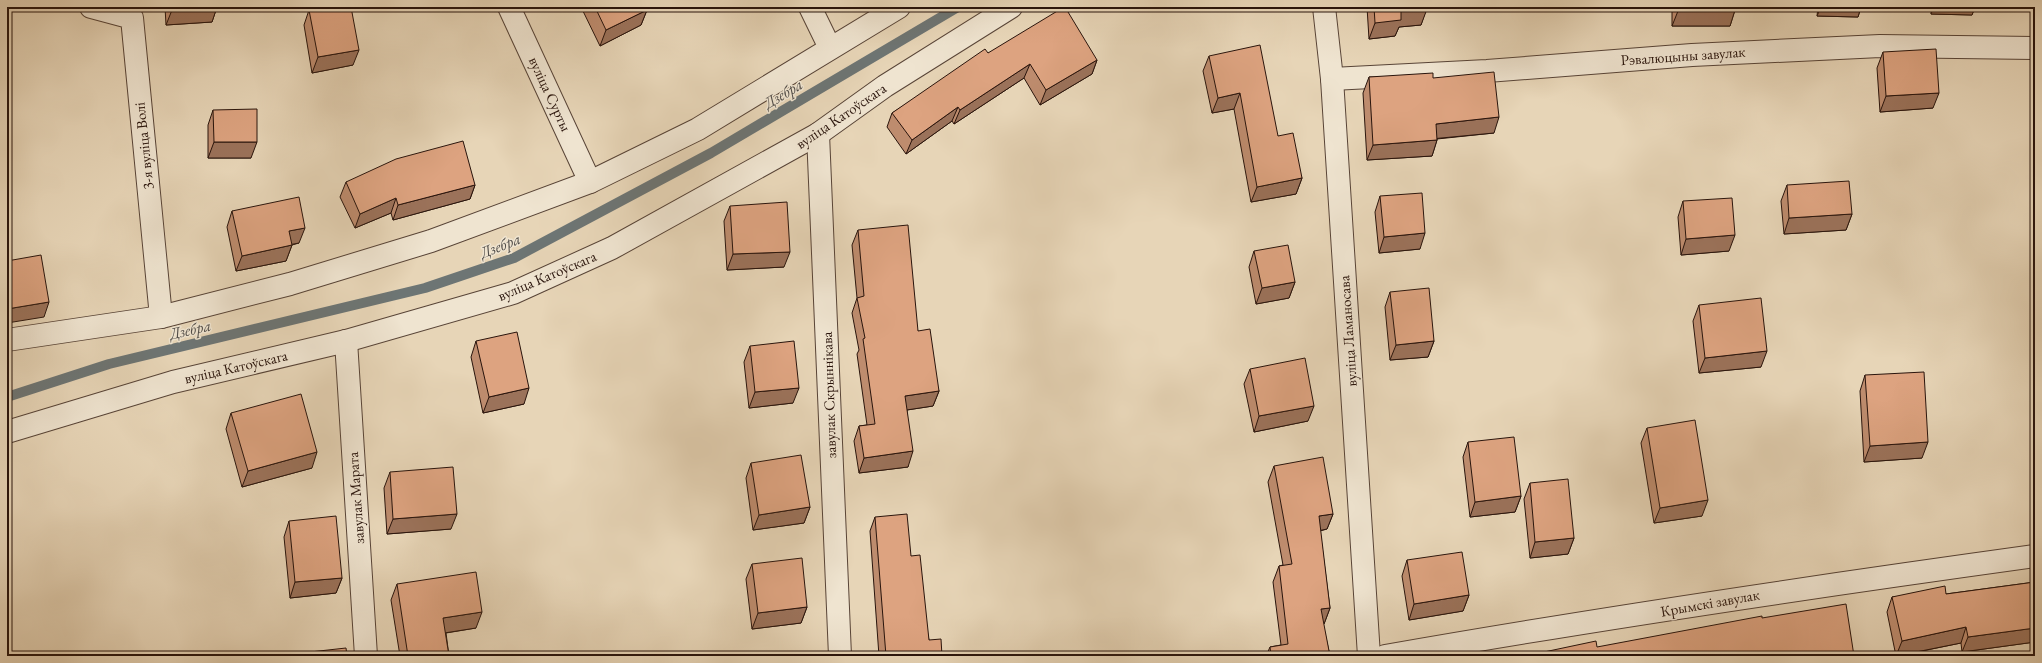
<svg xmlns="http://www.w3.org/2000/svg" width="2042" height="663" font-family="'EB Garamond',serif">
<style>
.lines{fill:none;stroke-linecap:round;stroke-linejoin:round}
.stream{stroke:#6d7574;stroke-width:10}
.minor-casing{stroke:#584437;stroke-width:24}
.minor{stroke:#efe4d0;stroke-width:22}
.wall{fill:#be8c6e;stroke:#29140c}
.shaded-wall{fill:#9b725a;stroke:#29140c}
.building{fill:#dda380;stroke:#29140c}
.labels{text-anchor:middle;stroke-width:3;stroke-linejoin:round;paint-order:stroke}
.street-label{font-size:15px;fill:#29140c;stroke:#efe4d0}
.water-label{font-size:16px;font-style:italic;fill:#514d49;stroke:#efe4d0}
</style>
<rect width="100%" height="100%" fill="#e7d5b7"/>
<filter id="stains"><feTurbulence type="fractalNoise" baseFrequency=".005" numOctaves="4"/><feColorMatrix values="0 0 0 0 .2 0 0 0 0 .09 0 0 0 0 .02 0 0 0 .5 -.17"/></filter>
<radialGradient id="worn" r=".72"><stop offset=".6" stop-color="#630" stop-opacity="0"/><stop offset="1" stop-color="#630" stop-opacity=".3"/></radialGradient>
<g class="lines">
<path class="stream" d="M 7,397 L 109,364 L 425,288 L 514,258 L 711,153 L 958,7"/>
<g class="minor-casing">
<g id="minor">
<path d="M 91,7 L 132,18 L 161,317"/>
<path d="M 509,7 L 590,182"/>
<path d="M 810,7 L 830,48"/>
<path d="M 1324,7 L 1332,79 L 1369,656"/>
<path d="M 1332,79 L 1487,71 L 1692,55 L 1880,46 L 2035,48"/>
<path d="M 818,134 L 840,656"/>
<path d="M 7,340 L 161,317 L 290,284 L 431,241 L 590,182 L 698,129 L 899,7"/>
<path d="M 346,341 L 366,656"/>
<path d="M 7,432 L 173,382 L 346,341 L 513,293 L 612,248 L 818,134 L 885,86 L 1011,7"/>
<path d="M 1385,656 C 1601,618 1818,586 2035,556"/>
</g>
</g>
<use href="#minor" class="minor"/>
</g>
<g class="wall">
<path d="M 165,7 L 217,7 L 212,22 L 166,25 Z"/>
<path d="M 581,7 L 645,7 L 647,10 L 641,25 L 600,46 Z"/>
<path d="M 1367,7 L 1427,7 L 1421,25 L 1399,27 L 1395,36 L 1369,39 Z"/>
<path d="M 1672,7 L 1735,7 L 1735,10 L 1730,26 L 1672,26 Z"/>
<path d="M 1818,7 L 1861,7 L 1858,17 L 1817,16 Z"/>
<path d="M 1931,7 L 1975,7 L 1972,15 L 1931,14 Z"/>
<path d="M 309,10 L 353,65 L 312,73 L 304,25 Z"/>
<path d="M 1883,52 L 1933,108 L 1880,112 L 1877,68 Z"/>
<path d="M 988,53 L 1097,60 L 1092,74 L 1040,105 L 1024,78 L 954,124 L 952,121 L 906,154 L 887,127 L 892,113 Z"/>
<path d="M 1209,56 L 1278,136 L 1302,178 L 1296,194 L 1251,202 L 1234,109 L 1212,113 L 1203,71 Z"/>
<path d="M 1369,77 L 1433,78 L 1494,133 L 1437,139 L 1437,140 L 1432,156 L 1367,160 L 1363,93 Z"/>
<path d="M 213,110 L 251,158 L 208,158 L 208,125 Z"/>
<path d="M 346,182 L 475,185 L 470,199 L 393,220 L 391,213 L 355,228 L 340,197 Z"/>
<path d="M 1787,185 L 1852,214 L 1846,230 L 1784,234 L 1781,201 Z"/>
<path d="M 1380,196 L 1420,249 L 1379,253 L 1375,212 Z"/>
<path d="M 1683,201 L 1729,251 L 1681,255 L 1678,217 Z"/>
<path d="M 730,206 L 784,267 L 727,270 L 724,221 Z"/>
<path d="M 232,211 L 299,243 L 292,245 L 286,261 L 236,271 L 227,227 Z"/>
<path d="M 858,230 L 918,331 L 939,391 L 933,406 L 907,410 L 908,467 L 859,473 L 854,441 L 859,426 L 867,425 L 857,354 L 859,350 L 852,313 L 857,298 L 852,245 Z"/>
<path d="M 1254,251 L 1295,282 L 1289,298 L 1256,304 L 1249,267 Z"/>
<path d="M 1390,292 L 1434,341 L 1428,357 L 1390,360 L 1385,307 Z"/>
<path d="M 1699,305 L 1761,367 L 1699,373 L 1693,321 Z"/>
<path d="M 476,341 L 524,404 L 483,413 L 471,357 Z"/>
<path d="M 750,346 L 793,403 L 749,408 L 744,362 Z"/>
<path d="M 1250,369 L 1308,421 L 1254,432 L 1244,384 Z"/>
<path d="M 1865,375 L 1922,458 L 1864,462 L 1860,391 Z"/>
<path d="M 231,413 L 312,468 L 242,487 L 226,429 Z"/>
<path d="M 1647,428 L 1702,516 L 1654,523 L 1641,443 Z"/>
<path d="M 1468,442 L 1521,496 L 1515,512 L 1470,517 L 1463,457 Z"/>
<path d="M 751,463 L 810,507 L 804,523 L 753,530 L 746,478 Z"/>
<path d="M 1274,466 L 1333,514 L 1327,529 L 1320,531 L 1330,608 L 1324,624 L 1323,624 L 1330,656 L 1266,656 L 1270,647 L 1281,645 L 1273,582 L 1279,566 L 1283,565 L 1268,482 Z"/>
<path d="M 390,472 L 451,529 L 387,534 L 384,488 Z"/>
<path d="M 1530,483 L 1574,538 L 1568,554 L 1530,558 L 1524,499 Z"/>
<path d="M 875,517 L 911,556 L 929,640 L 942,656 L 879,656 L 870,531 Z"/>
<path d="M 289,521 L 342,578 L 336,593 L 290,598 L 284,537 Z"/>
<path d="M 1407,560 L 1469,595 L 1463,611 L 1409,620 L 1402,576 Z"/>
<path d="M 752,564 L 807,607 L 801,623 L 752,629 L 746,579 Z"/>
<path d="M 2035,582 L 2035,642 L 1962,652 L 1961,643 L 1898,656 L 1896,656 L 1887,612 L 1892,597 L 1946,594 Z"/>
<path d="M 397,584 L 476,628 L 446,633 L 449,656 L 400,656 L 391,600 Z"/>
</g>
<g class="shaded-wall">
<path d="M 211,7 L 217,7 L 212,22 L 166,25 L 172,10 Z"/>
<path d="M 1821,7 L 1861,7 L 1858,17 L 1817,16 Z"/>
<path d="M 1934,7 L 1975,7 L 1972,15 L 1931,14 Z"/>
<path d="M 1427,9 L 1421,25 L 1399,27 L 1395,36 L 1369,39 L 1375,23 L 1401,11 Z"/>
<path d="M 647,10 L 641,25 L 600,46 L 606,30 Z"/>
<path d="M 1735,10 L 1730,26 L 1672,26 L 1678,11 Z"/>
<path d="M 359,50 L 353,65 L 312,73 L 318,57 Z"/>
<path d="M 1097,60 L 1092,74 L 1040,105 L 1046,90 Z"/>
<path d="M 1030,64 L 1024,78 L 954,124 L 960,110 Z"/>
<path d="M 1240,93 L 1234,109 L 1212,113 L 1218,98 Z"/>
<path d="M 1939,93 L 1933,108 L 1880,112 L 1886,96 Z"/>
<path d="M 958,107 L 952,121 L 906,154 L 912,140 Z"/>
<path d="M 1499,117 L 1494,133 L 1431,139 L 1436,124 Z"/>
<path d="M 1437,140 L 1432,156 L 1367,160 L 1373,145 Z"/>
<path d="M 214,142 L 257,142 L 251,158 L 208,158 Z"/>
<path d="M 1302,178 L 1296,194 L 1251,202 L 1257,187 Z"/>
<path d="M 475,185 L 470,199 L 393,220 L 398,205 Z"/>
<path d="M 396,198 L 391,213 L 355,228 L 360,214 Z"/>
<path d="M 1852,214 L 1846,230 L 1784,234 L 1789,218 Z"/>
<path d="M 305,228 L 299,243 L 283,246 L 289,231 Z"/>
<path d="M 1425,233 L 1420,249 L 1379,253 L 1384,237 Z"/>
<path d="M 1735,235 L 1729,251 L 1681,255 L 1686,239 Z"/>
<path d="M 292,245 L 286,261 L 236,271 L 242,256 Z"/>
<path d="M 790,252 L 784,267 L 727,270 L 733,254 Z"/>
<path d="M 1295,282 L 1289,298 L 1256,304 L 1262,288 Z"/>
<path d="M 49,302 L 44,317 L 7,323 L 7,309 Z"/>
<path d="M 1434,341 L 1428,357 L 1390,360 L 1396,345 Z"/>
<path d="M 1767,351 L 1761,367 L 1699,373 L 1705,358 Z"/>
<path d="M 529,388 L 524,404 L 483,413 L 489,397 Z"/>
<path d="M 799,388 L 793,403 L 749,408 L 755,392 Z"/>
<path d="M 939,391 L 933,406 L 900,411 L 905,396 Z"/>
<path d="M 1314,406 L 1308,421 L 1254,432 L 1259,416 Z"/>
<path d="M 1928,442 L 1922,458 L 1864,462 L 1870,446 Z"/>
<path d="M 913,451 L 908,467 L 859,473 L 864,458 Z"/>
<path d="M 317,452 L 312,468 L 242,487 L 248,471 Z"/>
<path d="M 1521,496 L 1515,512 L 1470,517 L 1475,502 Z"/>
<path d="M 1708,500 L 1702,516 L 1654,523 L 1660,508 Z"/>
<path d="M 810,507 L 804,523 L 753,530 L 759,515 Z"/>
<path d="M 457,514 L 451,529 L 387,534 L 393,519 Z"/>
<path d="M 1333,514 L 1327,529 L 1313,532 L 1319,516 Z"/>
<path d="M 1574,538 L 1568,554 L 1530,558 L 1535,542 Z"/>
<path d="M 342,578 L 336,593 L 290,598 L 295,582 Z"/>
<path d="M 1469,595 L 1463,611 L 1409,620 L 1414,604 Z"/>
<path d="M 807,607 L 801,623 L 752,629 L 758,613 Z"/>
<path d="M 1330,608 L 1324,624 L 1315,625 L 1321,609 Z"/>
<path d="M 482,612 L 476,628 L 438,634 L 443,618 Z"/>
<path d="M 1966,627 L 1961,643 L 1896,656 L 1902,641 Z"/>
<path d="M 2035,628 L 2035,642 L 1962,652 L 1968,637 Z"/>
</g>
<g class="building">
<path d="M 171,7 L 211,7 L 172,10 Z"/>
<path d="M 325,7 L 351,7 L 359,50 L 318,57 L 309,10 Z"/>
<path d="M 595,7 L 645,7 L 647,10 L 606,30 Z"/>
<path d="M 1064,7 L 1065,7 L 1097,60 L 1046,90 L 1030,64 L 960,110 L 958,107 L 912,140 L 892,113 L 985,49 L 988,53 Z"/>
<path d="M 1374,7 L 1427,7 L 1427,9 L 1401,11 L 1401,20 L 1375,23 Z"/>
<path d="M 1678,7 L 1735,7 L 1735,10 L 1678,11 Z"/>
<path d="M 1260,45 L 1278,136 L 1293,133 L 1302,178 L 1257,187 L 1240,93 L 1218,98 L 1209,56 Z"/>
<path d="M 1936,49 L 1939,93 L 1886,96 L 1883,52 Z"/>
<path d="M 1494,72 L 1499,117 L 1436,124 L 1437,140 L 1373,145 L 1369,77 L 1433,73 L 1433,78 Z"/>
<path d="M 257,109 L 257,142 L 214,142 L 213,110 Z"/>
<path d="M 463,141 L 475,185 L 398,205 L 396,198 L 360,214 L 346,182 L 396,159 Z"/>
<path d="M 1849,181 L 1852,214 L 1789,218 L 1787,185 Z"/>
<path d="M 1422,193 L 1425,233 L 1384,237 L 1380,196 Z"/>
<path d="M 299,197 L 305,228 L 289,231 L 292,245 L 242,256 L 232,211 Z"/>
<path d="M 1732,198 L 1735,235 L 1686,239 L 1683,201 Z"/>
<path d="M 787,202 L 790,252 L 733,254 L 730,206 Z"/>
<path d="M 908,225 L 918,331 L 930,329 L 939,391 L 905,396 L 913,451 L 864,458 L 859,426 L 875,424 L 863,339 L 865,338 L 857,298 L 864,296 L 858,230 Z"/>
<path d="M 1288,245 L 1295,282 L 1262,288 L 1254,251 Z"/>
<path d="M 41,255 L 49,302 L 7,309 L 7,261 Z"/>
<path d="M 1429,288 L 1434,341 L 1396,345 L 1390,292 Z"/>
<path d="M 1761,298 L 1767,351 L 1705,358 L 1699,305 Z"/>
<path d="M 517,332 L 529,388 L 489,397 L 476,341 Z"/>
<path d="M 794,341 L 799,388 L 755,392 L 750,346 Z"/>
<path d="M 1305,358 L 1314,406 L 1259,416 L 1250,369 Z"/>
<path d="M 1924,372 L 1928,442 L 1870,446 L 1865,375 Z"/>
<path d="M 301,394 L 317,452 L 248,471 L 231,413 Z"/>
<path d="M 1695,420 L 1708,500 L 1660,508 L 1647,428 Z"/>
<path d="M 1514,437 L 1521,496 L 1475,502 L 1468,442 Z"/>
<path d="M 801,455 L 810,507 L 759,515 L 751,463 Z"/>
<path d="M 1323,457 L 1333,514 L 1319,516 L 1330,608 L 1321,609 L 1330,656 L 1271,656 L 1270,647 L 1288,644 L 1279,566 L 1292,564 L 1274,466 Z"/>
<path d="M 453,467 L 457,514 L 393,519 L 390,472 Z"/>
<path d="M 1568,479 L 1574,538 L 1535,542 L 1530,483 Z"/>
<path d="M 907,514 L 911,556 L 920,555 L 929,640 L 941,639 L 942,656 L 886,656 L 875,517 Z"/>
<path d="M 336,516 L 342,578 L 295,582 L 289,521 Z"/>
<path d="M 1462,552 L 1469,595 L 1414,604 L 1407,560 Z"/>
<path d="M 802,558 L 807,607 L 758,613 L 752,564 Z"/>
<path d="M 476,572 L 482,612 L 443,618 L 449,656 L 408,656 L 397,584 Z"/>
<path d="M 2035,582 L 2035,628 L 1968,637 L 1966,627 L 1902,641 L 1892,597 L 1945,586 L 1946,594 Z"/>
<path d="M 1846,604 L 1854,656 L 1545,656 L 1544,652 L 1596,641 L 1597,647 L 1762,616 L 1762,618 Z"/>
<path d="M 346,648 L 347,656 L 302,656 L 301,653 Z"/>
</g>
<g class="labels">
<g class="street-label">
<text transform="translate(1683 56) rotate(-4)" y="5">Рэвалюцыны завулак</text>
<text transform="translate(550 94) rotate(65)" y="5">вуліца Сурты</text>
<text transform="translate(841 116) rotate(-34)" y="5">вуліца Катоўскага</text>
<text transform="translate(144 146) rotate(-96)" y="5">3-я вуліца Волі</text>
<text transform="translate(547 276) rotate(-23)" y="5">вуліца Катоўскага</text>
<text transform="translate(1348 331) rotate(-94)" y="5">вуліца Ламаносава</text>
<text transform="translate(236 367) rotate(-13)" y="5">вуліца Катоўскага</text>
<text transform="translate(829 395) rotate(-92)" y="5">завулак Скрыннікава</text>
<text transform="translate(356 498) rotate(-94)" y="5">завулак Марата</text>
<text transform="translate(1710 603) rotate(-10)" y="5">Крымскі завулак</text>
</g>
<g class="water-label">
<text transform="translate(783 93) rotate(-31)" y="6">Дзебра</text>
<text transform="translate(500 245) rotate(-22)" y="6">Дзебра</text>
<text transform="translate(190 329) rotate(-13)" y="6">Дзебра</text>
</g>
</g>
<rect width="2042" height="663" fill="none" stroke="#e7d5b7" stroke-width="24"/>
<rect x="8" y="8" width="2026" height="647" fill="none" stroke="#29140c" stroke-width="2"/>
<rect x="12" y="12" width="2018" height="639" fill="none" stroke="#29140c"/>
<rect width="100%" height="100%" filter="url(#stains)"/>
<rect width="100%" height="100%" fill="url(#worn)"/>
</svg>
